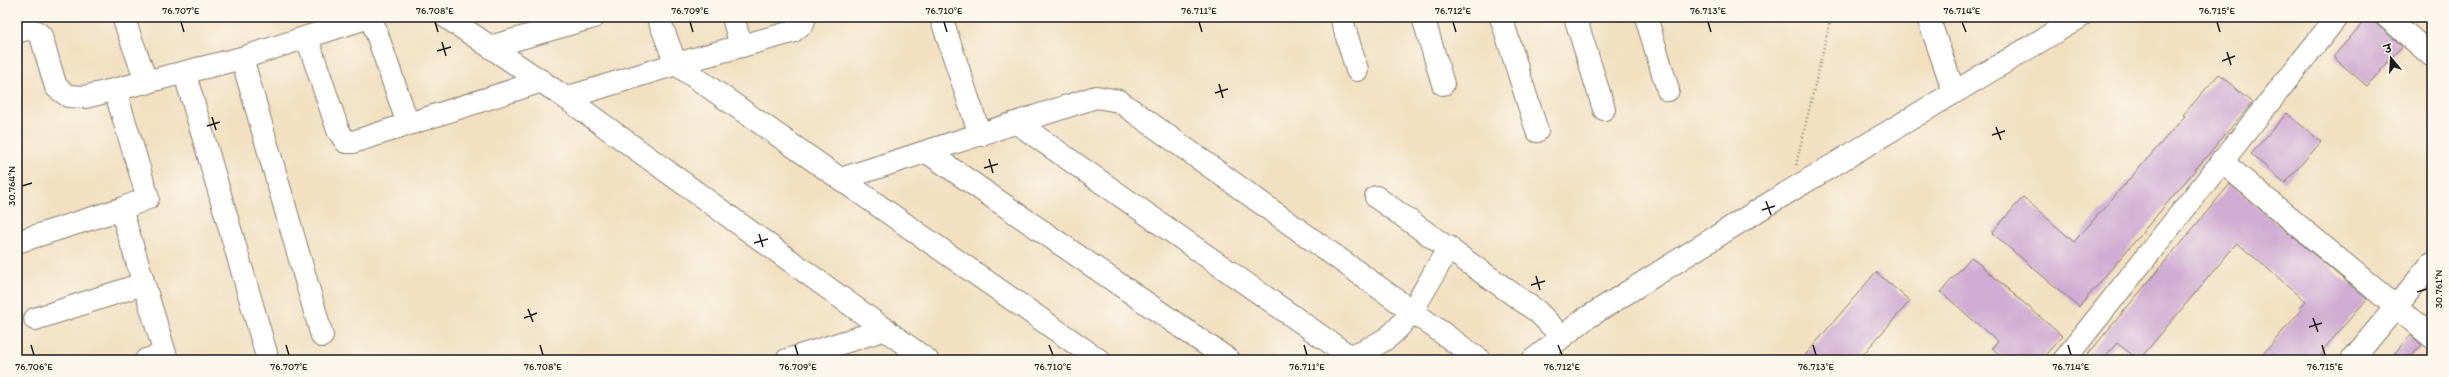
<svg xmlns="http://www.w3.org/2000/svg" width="2449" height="377" font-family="Itim,'Playpen Sans Deva',sans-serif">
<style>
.building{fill:#d0abd3}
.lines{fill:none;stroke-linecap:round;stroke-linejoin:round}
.minor-casing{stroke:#877e6e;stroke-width:24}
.path{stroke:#877e6e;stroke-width:2.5;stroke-dasharray:1 3;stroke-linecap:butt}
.minor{stroke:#fff;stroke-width:22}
.ticks{fill:none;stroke:#1c1c1c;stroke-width:1.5}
.neatline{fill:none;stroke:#1c1c1c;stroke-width:1.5}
.ticks-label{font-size:10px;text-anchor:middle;fill:#1c1c1c}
</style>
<rect width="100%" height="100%" fill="#fbf7ec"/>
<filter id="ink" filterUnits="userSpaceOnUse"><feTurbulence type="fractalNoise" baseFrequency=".025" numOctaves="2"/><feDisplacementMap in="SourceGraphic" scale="8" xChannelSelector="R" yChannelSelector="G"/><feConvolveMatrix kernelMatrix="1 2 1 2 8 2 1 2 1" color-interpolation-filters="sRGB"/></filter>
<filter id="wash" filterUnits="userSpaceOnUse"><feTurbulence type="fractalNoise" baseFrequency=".012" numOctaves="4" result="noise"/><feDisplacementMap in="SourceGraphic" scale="16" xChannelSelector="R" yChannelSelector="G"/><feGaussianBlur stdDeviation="0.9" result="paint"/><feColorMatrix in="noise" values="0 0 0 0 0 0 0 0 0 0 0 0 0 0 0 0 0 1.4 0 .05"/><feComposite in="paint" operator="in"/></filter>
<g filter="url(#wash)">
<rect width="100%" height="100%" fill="#f2e0c1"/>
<g id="blocks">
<g class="building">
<path d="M 2368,17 L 2402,46 L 2367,86 L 2333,57 Z"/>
<path d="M 2219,74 L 2252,103 L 2079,307 L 1992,233 L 2023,197 L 2074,242 L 2185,116 L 2183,115 Z"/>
<path d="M 2287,113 L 2321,142 L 2285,183 L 2251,154 Z"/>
<path d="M 2230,184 L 2367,299 L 2323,350 L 2324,351 L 2317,360 L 2258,360 L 2301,310 L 2300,308 L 2306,301 L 2237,243 L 2139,360 L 2117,343 L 2102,360 L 2083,360 Z"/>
<path d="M 1971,257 L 2062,336 L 2041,360 L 2006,360 L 1992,348 L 1998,342 L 1941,292 Z"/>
<path d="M 1876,272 L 1910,301 L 1858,360 L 1801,360 Z"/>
<path d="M 2410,335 L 2422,345 L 2408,360 L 2389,360 Z"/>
</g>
</g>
</g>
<g filter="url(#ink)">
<use href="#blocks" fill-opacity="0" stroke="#877e6e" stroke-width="1"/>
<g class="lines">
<g class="minor-casing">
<g id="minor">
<path d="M 123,17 L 147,83"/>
<path d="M 371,17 L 408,124"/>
<path d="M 446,17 L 566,98 L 927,360"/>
<path d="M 658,17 L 676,64 L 1099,360"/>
<path d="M 733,17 L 741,46"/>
<path d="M 941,17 L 980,135"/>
<path d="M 1341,17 L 1357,70"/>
<path d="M 1423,17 L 1443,84"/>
<path d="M 1501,17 L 1537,131"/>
<path d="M 1575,17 L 1604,109"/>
<path d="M 1646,17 L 1668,90"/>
<path d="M 1928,17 L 1954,92"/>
<path d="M 2387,17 L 2432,56"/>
<path d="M 17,32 C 27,28 34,28 41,36 L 56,87 L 68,96 L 85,97 L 242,58 L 369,17"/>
<path d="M 307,38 L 338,130 L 346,142 L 353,142 L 542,81"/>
<path d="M 493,46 L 594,17"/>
<path d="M 242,58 L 322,336"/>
<path d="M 185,74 L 266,353"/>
<path d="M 566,98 L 676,64 L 792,32 L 803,23 L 805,17"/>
<path d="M 1017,123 L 1355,360"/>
<path d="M 927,152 L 1229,360"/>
<path d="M 2221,161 L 2432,337"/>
<path d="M 841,179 L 1096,97 L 1119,101 L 1480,360"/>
<path d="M 1376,197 L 1538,312 L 1562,337"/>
<path d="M 121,209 L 167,360"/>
<path d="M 17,242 L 121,209 L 148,198 L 115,90"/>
<path d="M 35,319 L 143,284"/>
<path d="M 146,360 L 165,354"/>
<path d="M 787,360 L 886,329"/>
<path d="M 1340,360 C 1356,354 1373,348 1387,338 C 1411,321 1433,273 1449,247"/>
<path d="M 1533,360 L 1585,319 L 1765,206 L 2080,17"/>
<path d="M 2064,360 L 2337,17"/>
<path d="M 2352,360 L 2432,263"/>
</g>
</g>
<path class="path" d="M 1796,165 L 1831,17"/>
<use href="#minor" class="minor"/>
</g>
</g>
<path class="ticks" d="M 181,22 L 184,32M 435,22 L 438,32M 690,22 L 693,32M 944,22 L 947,32M 1199,22 L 1202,32M 1453,22 L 1456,32M 1708,22 L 1711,32M 1962,22 L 1966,32M 2217,22 L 2220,32M 442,42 L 446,56M 437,51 L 451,47M 2227,52 L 2231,65M 2222,61 L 2235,56M 1219,84 L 1223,98M 1215,93 L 1228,89M 212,117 L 216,130M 207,126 L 220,122M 1996,127 L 2001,140M 1992,135 L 2005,131M 989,159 L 993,173M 984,168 L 998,164M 22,186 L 32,183M 1766,201 L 1771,215M 1762,210 L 1775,206M 759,234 L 763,247M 754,243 L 768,239M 1536,276 L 1540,290M 1531,285 L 1545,281M 2417,292 L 2427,289M 528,309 L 533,322M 524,318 L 537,313M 2313,318 L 2318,332M 2309,327 L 2322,323M 31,345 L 34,355M 286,345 L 289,355M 540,345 L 543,355M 795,345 L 798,355M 1049,345 L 1053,355M 1304,345 L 1307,355M 1558,345 L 1562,355M 1813,345 L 1816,355M 2068,345 L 2071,355M 2322,345 L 2325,355"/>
<rect width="2449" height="377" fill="none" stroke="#fbf7ec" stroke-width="44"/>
<g transform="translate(2391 58) rotate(342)" stroke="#fbf7ec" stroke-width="3" paint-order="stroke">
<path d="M0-3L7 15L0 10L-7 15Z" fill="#1c1c1c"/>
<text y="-6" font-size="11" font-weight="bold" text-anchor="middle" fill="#1c1c1c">उ</text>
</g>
<rect x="22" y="22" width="2405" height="333" class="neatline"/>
<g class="ticks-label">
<text x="181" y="14">76.707°E</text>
<text x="435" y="14">76.708°E</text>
<text x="690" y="14">76.709°E</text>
<text x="944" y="14">76.710°E</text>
<text x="1199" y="14">76.711°E</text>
<text x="1453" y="14">76.712°E</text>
<text x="1708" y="14">76.713°E</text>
<text x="1962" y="14">76.714°E</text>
<text x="2217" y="14">76.715°E</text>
<text transform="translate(11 186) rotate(-90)" y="4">30.764°N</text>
<text transform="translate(2438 289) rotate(-90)" y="4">30.761°N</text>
<text x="34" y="370">76.706°E</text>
<text x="289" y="370">76.707°E</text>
<text x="543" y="370">76.708°E</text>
<text x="798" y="370">76.709°E</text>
<text x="1053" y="370">76.710°E</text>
<text x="1307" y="370">76.711°E</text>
<text x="1562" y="370">76.712°E</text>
<text x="1816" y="370">76.713°E</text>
<text x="2071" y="370">76.714°E</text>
<text x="2325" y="370">76.715°E</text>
</g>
</svg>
